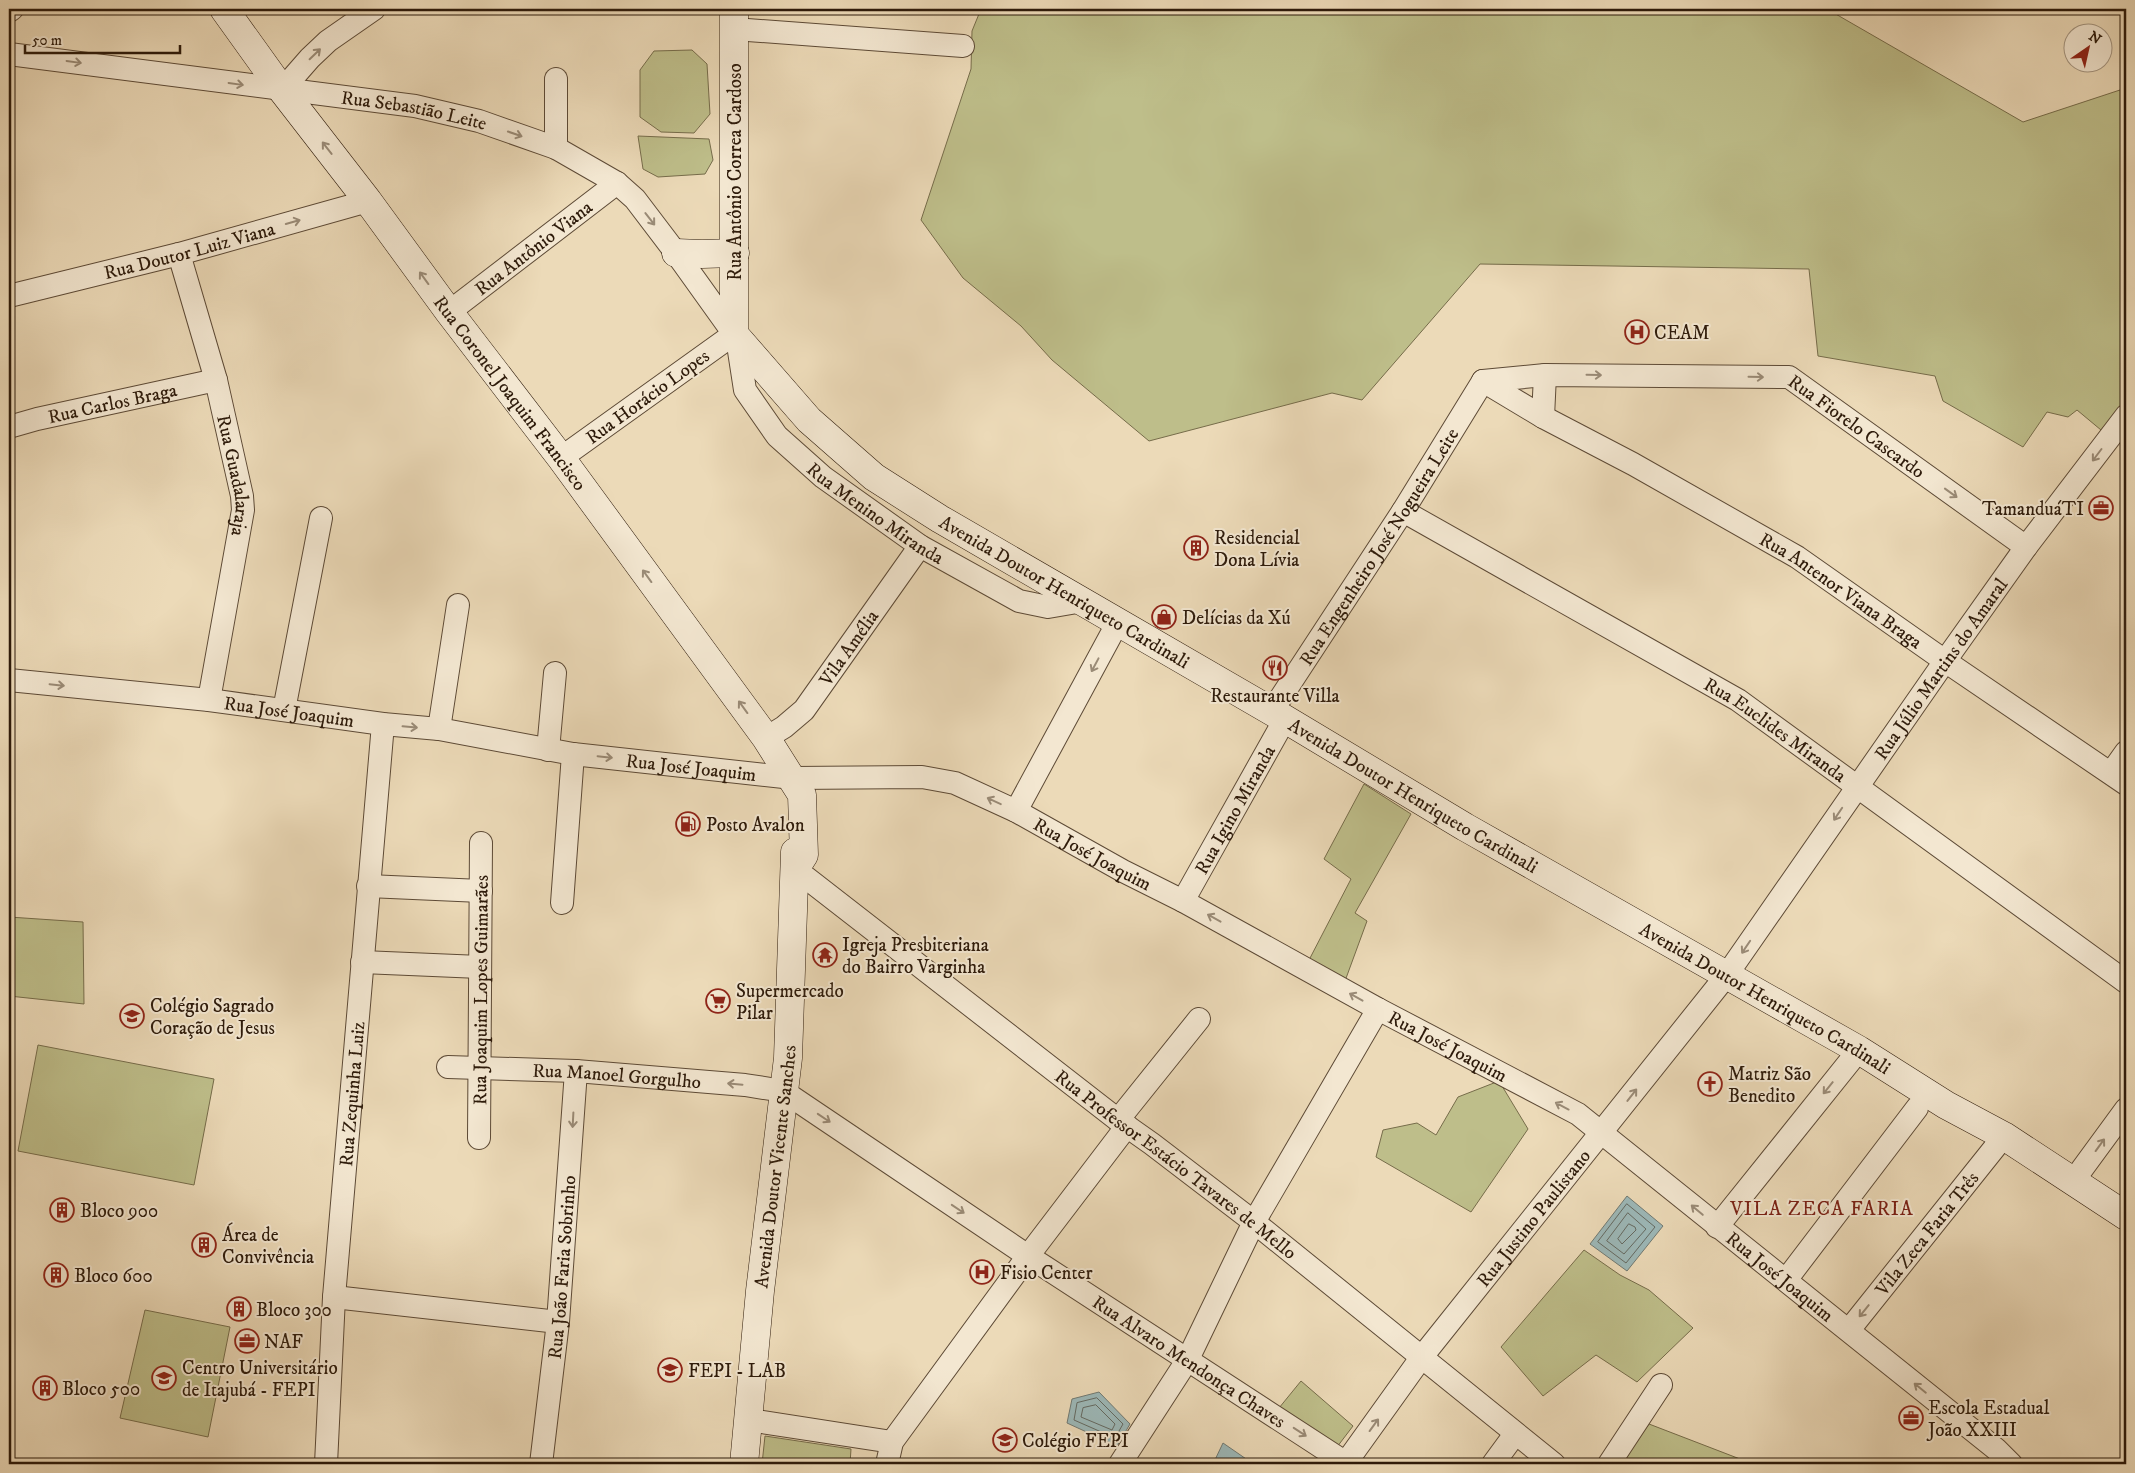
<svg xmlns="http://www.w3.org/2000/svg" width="2135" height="1473" font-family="'IM FELL DW Pica',serif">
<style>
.green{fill:#bebe8a;stroke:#766c4a}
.water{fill:#9cb8b8;stroke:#707972}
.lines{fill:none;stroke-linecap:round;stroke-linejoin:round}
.shore{stroke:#646961;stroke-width:1}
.minor-casing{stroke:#5d4a36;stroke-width:24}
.secondary-casing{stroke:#2d1a0a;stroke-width:29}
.minor{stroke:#f3e7d1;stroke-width:22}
.secondary{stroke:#f3e7d1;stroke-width:28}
.oneway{stroke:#9a8b77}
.labels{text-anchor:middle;stroke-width:4;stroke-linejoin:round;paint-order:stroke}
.street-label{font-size:19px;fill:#2d1a0a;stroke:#f3e7d1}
.poi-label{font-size:19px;fill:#2d1a0a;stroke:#f3e7d1;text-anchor:start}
.neighbourhood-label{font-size:20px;letter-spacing:1px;fill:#7a1f14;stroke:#f3e7d1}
</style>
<rect width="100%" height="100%" fill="#ecdab8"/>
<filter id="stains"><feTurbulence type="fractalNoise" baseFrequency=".004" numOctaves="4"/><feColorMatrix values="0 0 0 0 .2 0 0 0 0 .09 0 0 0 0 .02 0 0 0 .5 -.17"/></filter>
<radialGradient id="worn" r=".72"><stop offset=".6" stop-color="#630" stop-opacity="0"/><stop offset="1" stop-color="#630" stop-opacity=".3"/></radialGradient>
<g class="green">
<path d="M 981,9 L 1827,9 L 2023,122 L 2126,88 L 2126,402 L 2101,430 L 2077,410 L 2068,417 L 2047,412 L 2023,447 L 1943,401 L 1935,376 L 1818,356 L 1809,269 L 1480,264 L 1362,400 L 1332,393 L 1149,441 L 1052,360 L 1021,326 L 963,278 L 921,220 L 971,69 L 972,31 Z"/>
<path d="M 692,50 L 707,64 L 710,114 L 694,133 L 661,132 L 640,117 L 640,70 L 654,51 Z"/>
<path d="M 638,136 L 709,139 L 713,160 L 705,174 L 658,177 L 643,169 Z"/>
<path d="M 1364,784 L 1411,814 L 1355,913 L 1367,921 L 1345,981 L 1309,960 L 1351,879 L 1324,859 Z"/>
<path d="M 9,917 L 83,922 L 84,1004 L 9,996 Z"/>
<path d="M 38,1045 L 214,1079 L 194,1185 L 18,1151 Z"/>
<path d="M 1499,1081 L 1528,1129 L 1471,1212 L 1376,1157 L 1383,1130 L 1417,1123 L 1436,1135 L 1458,1097 Z"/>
<path d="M 1584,1250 L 1620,1275 L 1649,1290 L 1693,1328 L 1637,1382 L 1596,1355 L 1543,1396 L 1501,1347 Z"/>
<path d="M 145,1310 L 230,1327 L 208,1437 L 120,1418 Z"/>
<path d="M 1301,1381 L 1353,1426 L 1337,1447 L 1279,1408 Z"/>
<path d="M 1649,1424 L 1753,1464 L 1620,1464 Z"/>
<path d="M 765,1436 L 851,1449 L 850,1464 L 762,1464 Z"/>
</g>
<g class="water">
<path d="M 1627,1196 L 1663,1226 L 1627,1271 L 1590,1244 Z"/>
<path d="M 1099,1392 L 1130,1424 L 1117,1446 L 1067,1423 L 1072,1399 Z"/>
<path d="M 1223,1443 L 1252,1463 L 1251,1464 L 1213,1464 Z"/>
</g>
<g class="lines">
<g class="shore">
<path d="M 1627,1204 L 1655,1227 L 1626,1263 L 1598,1242 Z"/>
<path d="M 1628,1213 L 1646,1229 L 1624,1254 L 1607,1241 Z"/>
<path d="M 1629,1224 L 1635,1227 L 1636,1230 L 1622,1244 L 1618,1239 Z"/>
<path d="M 1097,1398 L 1123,1424 L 1115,1438 L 1074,1420 L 1077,1403 Z"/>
<path d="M 1096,1405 L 1115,1424 L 1112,1430 L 1081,1417 L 1083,1408 Z"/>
</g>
<g class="minor-casing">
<g id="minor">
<path d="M 9,11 L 12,9"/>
<path d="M 734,29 L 963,46"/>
<path id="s1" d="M 9,54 L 415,106 L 479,121 L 556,148 L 617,183 L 635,199 L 676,253 L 734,334 L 561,458"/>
<path d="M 556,79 L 556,148"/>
<path d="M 282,90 L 310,58 L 328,41 L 374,9"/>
<path id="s2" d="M 179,254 L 216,380 L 242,496 L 243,510 L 209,700"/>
<path id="s3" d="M 9,296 L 179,254 L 368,201"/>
<path id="s4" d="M 449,312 L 617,183"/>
<path id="s5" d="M 737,338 L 745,390 L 777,436 L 823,477 L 920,546 L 1019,601 L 1048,607 L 1083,601"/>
<path id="s6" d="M 1483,381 L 1543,417 L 1633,464 L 1797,557 L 1945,661 L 2126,784"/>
<path id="s7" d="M 1483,381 L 1545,375 L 1789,377 L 2026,547"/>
<path d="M 1543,417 L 1545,375"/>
<path id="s8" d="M 9,427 L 37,419 L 216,380"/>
<path id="s9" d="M 1403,511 L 1738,700 L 2126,982"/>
<path id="s10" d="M 9,680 L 209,700 L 383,724 L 439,729 L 573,754 L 793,778 L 922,777 L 955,783 L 1016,811 L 1123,871 L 1183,901 L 1378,1009 L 1578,1114 L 1996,1449 L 2011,1464"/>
<path d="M 284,710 L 321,518"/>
<path id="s11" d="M 1272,711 L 1403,511 L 1483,381"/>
<path d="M 439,729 L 458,605"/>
<path id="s12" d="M 766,738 L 784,727 L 804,710 L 920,546"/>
<path d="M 548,750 L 555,673"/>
<path d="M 2111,773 L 2126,752"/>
<path d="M 1016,811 L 1118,622"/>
<path id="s13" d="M 795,869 L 1118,1120 L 1152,1144 L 1254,1222 L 1554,1464"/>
<path d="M 368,886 L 481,891"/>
<path id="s14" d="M 1183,901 L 1285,719"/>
<path d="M 562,903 L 573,754"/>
<path d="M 362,962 L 480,967"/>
<path id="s15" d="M 448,1067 L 576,1071 L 745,1085 L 783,1091 L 1028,1256 L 1346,1463"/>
<path d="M 1118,1120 L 1199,1019"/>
<path id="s16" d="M 479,1138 L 481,843"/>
<path d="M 2074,1180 L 2126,1109"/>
<path d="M 1717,1227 L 1859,1050"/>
<path d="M 1786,1280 L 1917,1108"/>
<path d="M 334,1297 L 558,1322"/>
<path id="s17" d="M 1849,1330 L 2004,1136"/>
<path d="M 749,1420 L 892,1442"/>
<path id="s18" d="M 326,1464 L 334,1297 L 383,724"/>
<path id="s19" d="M 541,1464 L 558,1322 L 576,1071"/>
<path d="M 887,1464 L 892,1442 L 1028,1256 L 1127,1126"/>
<path d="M 1120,1464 L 1188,1359 L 1254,1222 L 1378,1009"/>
<path id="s20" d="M 1345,1464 L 1421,1358 L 1726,976 L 1945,661 L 2026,547 L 2126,416"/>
<path d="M 1493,1464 L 1515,1434"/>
<path d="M 1609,1464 L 1661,1385"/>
</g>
</g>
<g class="secondary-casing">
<g id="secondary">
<path id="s21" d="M 224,9 L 282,90 L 368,201 L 449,312 L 561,458 L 766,738 L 802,795 L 804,855 L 795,869"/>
<path id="s22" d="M 734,9 L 734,334 L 809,420 L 874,477 L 940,519 L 1285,719 L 1465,827 L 1859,1050 L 1946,1105 L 2004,1136 L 2126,1216"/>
<path d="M 676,253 L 702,254 L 735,253"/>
<path id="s23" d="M 744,1464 L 760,1291 L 788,1058 L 795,852"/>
</g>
</g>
<use href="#minor" class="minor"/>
<use href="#secondary" class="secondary"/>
</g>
<defs><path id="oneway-shaft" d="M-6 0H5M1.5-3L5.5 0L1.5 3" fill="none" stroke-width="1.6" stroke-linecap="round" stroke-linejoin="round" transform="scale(1.25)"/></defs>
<g class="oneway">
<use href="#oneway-shaft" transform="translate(315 54) rotate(-44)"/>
<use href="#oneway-shaft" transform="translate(74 62) rotate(8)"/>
<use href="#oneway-shaft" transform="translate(236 84) rotate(8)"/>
<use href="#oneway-shaft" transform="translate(515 134) rotate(19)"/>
<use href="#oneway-shaft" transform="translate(327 148) rotate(-128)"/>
<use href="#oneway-shaft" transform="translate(650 219) rotate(52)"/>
<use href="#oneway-shaft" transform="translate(293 222) rotate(-16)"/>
<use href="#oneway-shaft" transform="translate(424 278) rotate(-126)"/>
<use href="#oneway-shaft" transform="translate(1594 375) rotate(1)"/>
<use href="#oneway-shaft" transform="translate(1756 377) rotate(1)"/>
<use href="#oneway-shaft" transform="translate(2097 455) rotate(127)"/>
<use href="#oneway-shaft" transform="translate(1951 493) rotate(36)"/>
<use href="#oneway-shaft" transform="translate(647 576) rotate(-126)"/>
<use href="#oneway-shaft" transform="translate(1095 665) rotate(118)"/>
<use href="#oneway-shaft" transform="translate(57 685) rotate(6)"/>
<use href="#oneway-shaft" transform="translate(743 707) rotate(-126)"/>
<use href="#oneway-shaft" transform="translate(410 727) rotate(5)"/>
<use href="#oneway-shaft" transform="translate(605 757) rotate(6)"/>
<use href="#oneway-shaft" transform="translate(994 801) rotate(-155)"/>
<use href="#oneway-shaft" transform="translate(1838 814) rotate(124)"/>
<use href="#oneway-shaft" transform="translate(1214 918) rotate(-151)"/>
<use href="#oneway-shaft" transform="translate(1746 947) rotate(124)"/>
<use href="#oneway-shaft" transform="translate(1356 997) rotate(-151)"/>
<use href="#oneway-shaft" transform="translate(735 1084) rotate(-175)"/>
<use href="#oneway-shaft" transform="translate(1828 1088) rotate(129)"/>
<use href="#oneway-shaft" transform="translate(1632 1095) rotate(-52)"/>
<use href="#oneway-shaft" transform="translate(1562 1106) rotate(-152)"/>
<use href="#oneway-shaft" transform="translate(824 1118) rotate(34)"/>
<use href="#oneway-shaft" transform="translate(573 1120) rotate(93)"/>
<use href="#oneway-shaft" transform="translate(2100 1145) rotate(-54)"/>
<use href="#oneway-shaft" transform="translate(958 1209) rotate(34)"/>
<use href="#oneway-shaft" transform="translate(1697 1210) rotate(-140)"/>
<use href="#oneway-shaft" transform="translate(1864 1311) rotate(129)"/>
<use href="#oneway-shaft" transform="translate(1920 1388) rotate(-141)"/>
<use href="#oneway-shaft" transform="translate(1374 1425) rotate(-54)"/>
<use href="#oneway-shaft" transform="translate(1300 1432) rotate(33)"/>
</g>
<defs>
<g id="hospital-ring" transform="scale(1.25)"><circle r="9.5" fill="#f3e7d1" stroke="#8f2418" stroke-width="1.5"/><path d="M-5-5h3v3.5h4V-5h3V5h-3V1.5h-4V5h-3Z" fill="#8f2418"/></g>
<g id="office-ring" transform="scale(1.25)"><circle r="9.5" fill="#f3e7d1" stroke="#8f2418" stroke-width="1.5"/><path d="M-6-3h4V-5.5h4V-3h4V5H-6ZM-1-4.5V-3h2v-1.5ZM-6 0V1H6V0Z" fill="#8f2418"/></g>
<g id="building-ring" transform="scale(1.25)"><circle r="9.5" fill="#f3e7d1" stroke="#8f2418" stroke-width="1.5"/><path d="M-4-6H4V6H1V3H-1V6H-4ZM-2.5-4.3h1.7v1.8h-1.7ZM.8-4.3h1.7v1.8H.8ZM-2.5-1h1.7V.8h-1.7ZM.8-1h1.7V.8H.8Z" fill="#8f2418"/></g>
<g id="shop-ring" transform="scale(1.25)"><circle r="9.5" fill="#f3e7d1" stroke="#8f2418" stroke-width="1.5"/><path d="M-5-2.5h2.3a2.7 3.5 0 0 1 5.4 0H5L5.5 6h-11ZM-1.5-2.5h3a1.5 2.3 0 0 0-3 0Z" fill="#8f2418"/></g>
<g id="restaurant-ring" transform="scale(1.25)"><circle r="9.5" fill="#f3e7d1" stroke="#8f2418" stroke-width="1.5"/><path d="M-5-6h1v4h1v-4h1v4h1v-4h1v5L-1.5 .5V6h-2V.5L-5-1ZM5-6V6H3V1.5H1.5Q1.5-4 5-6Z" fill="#8f2418"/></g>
<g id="fuel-ring" transform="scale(1.25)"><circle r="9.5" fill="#f3e7d1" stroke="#8f2418" stroke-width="1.5"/><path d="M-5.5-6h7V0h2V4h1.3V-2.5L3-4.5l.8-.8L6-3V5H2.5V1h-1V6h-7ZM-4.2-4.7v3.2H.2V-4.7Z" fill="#8f2418"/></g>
<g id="temple-ring" transform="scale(1.25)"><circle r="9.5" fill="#f3e7d1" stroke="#8f2418" stroke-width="1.5"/><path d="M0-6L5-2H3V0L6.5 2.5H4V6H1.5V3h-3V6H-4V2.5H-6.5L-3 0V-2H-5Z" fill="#8f2418"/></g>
<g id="supermarket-ring" transform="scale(1.25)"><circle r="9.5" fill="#f3e7d1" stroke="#8f2418" stroke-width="1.5"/><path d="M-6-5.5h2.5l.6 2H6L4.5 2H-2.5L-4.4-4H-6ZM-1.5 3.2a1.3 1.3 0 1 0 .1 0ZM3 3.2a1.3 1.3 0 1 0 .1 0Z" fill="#8f2418"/></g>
<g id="school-ring" transform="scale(1.25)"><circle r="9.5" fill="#f3e7d1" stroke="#8f2418" stroke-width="1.5"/><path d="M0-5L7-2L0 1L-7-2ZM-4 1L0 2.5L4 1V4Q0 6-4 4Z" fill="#8f2418"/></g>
<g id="church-ring" transform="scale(1.25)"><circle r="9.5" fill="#f3e7d1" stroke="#8f2418" stroke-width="1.5"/><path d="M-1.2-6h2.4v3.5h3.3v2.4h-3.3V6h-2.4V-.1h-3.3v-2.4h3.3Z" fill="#8f2418"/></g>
<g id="university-ring" transform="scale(1.25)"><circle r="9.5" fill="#f3e7d1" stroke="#8f2418" stroke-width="1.5"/><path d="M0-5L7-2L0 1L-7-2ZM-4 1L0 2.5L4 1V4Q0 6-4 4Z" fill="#8f2418"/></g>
</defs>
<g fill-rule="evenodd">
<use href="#hospital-ring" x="1637" y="332"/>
<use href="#office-ring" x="2101" y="508"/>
<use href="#building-ring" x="1196" y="548"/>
<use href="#shop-ring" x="1164" y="617"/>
<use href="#restaurant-ring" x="1275" y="668"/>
<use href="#fuel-ring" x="688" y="824"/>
<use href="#temple-ring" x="825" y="955"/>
<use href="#supermarket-ring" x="718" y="1001"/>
<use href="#school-ring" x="132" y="1016"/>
<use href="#church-ring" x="1710" y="1084"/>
<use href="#building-ring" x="62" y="1210"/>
<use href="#building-ring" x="204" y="1245"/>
<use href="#hospital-ring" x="982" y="1272"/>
<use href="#building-ring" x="56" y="1275"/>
<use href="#building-ring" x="239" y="1309"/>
<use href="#office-ring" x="247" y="1341"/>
<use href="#university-ring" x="670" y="1370"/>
<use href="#university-ring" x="164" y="1378"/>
<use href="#building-ring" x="45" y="1388"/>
<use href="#office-ring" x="1911" y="1418"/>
<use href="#school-ring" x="1005" y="1440"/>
</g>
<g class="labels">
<g class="street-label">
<text dy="7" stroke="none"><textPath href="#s1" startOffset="409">Rua Sebastião Leite</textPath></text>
<text transform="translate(734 172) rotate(-90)" y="7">Rua Antônio Correa Cardoso</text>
<text dy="7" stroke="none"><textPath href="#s4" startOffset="106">Rua Antônio Viana</textPath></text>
<text dy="7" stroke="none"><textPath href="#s3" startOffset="186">Rua Doutor Luiz Viana</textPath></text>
<text dy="7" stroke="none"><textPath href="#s21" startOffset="479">Rua Coronel Joaquim Francisco</textPath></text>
<text transform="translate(647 396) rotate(-36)" y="7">Rua Horácio Lopes</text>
<text dy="7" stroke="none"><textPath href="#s8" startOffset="106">Rua Carlos Braga</textPath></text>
<text dy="7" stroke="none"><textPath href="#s7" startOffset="390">Rua Fiorelo Cascardo</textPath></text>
<text dy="7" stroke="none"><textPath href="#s2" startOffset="229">Rua Guadalaraja</textPath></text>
<text dy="7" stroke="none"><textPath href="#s5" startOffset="234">Rua Menino Miranda</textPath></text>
<text dy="7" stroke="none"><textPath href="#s11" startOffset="196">Rua Engenheiro José Nogueira Leite</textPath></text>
<text dy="7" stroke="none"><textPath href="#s22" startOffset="748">Avenida Doutor Henriqueto Cardinali</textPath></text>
<text dy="7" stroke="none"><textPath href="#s6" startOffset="415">Rua Antenor Viana Braga</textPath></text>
<text dy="7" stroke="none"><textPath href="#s12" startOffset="124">Vila Amélia</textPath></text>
<text dy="7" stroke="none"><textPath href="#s20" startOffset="994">Rua Júlio Martins do Amaral</textPath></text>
<text dy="7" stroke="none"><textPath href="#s10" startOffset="282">Rua José Joaquim</textPath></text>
<text dy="7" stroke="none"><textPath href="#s9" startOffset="432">Rua Euclides Miranda</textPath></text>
<text dy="7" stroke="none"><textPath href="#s10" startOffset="688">Rua José Joaquim</textPath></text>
<text dy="7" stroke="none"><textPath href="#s22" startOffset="1152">Avenida Doutor Henriqueto Cardinali</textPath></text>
<text dy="7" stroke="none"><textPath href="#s14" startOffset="105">Rua Igino Miranda</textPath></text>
<text dy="7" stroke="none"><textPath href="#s10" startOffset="1108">Rua José Joaquim</textPath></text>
<text dy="7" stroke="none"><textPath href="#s16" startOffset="148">Rua Joaquim Lopes Guimarães</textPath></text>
<text dy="7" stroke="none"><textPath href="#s22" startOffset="1558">Avenida Doutor Henriqueto Cardinali</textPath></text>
<text dy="7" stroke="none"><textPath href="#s10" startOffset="1512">Rua José Joaquim</textPath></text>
<text dy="7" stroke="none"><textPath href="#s15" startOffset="169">Rua Manoel Gorgulho</textPath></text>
<text dy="7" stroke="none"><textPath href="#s18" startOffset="371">Rua Zequinha Luiz</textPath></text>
<text dy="7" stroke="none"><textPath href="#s13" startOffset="482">Rua Professor Estácio Tavares de Mello</textPath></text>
<text dy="7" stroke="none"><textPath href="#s23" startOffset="299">Avenida Doutor Vicente Sanches</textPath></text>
<text dy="7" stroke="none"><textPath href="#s20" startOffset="310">Rua Justino Paulistano</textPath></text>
<text dy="7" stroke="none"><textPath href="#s17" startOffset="124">Vila Zeca Faria Três</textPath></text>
<text dy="7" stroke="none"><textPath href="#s19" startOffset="198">Rua João Faria Sobrinho</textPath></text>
<text dy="7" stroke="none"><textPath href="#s10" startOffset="1918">Rua José Joaquim</textPath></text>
<text dy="7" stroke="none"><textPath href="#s15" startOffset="824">Rua Alvaro Mendonça Chaves</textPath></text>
</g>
<g class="poi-label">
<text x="1654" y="339">CEAM</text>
<text x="2084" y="515" text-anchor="end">TamanduáTI</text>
<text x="1214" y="544">Residencial<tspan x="1214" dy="22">Dona Lívia</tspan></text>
<text x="1182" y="624">Delícias da Xú</text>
<text x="1275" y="702" text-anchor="middle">Restaurante Villa</text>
<text x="706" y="831">Posto Avalon</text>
<text x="842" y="951">Igreja Presbiteriana<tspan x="842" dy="22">do Bairro Varginha</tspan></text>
<text x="736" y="997">Supermercado<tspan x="736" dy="22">Pilar</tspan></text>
<text x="150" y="1012">Colégio Sagrado<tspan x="150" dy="22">Coração de Jesus</tspan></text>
<text x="1728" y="1080">Matriz São<tspan x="1728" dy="22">Benedito</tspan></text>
<text x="80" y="1217">Bloco 900</text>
<text x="222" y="1241">Área de<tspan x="222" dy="22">Convivência</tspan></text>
<text x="1000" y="1279">Fisio Center</text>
<text x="74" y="1282">Bloco 600</text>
<text x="256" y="1316">Bloco 300</text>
<text x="264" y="1348">NAF</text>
<text x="182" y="1374">Centro Universitário<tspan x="182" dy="22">de Itajubá - FEPI</tspan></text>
<text x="688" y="1377">FEPI - LAB</text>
<text x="62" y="1395">Bloco 500</text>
<text x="1928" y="1414">Escola Estadual<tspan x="1928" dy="22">João XXIII</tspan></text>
<text x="1022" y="1447">Colégio FEPI</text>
</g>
<g class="neighbourhood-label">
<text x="1822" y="1215">VILA ZECA FARIA</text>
</g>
</g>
<rect width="2135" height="1473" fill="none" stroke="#ecdab8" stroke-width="30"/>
<rect x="10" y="10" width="2115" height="1453" fill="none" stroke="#2d1a0a" stroke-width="2.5"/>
<rect x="15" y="15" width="2105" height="1443" fill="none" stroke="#2d1a0a"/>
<g transform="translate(2088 48) rotate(34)"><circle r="24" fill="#f3e7d1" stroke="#a49581"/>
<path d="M0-4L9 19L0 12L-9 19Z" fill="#8f2418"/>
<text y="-8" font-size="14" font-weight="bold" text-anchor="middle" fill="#2d1a0a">N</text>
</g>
<path d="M25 45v8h155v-8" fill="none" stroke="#2d1a0a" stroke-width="2.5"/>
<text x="32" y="45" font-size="15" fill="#2d1a0a" stroke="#f3e7d1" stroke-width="4" paint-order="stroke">50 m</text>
<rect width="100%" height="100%" filter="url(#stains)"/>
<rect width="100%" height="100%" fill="url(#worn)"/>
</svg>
